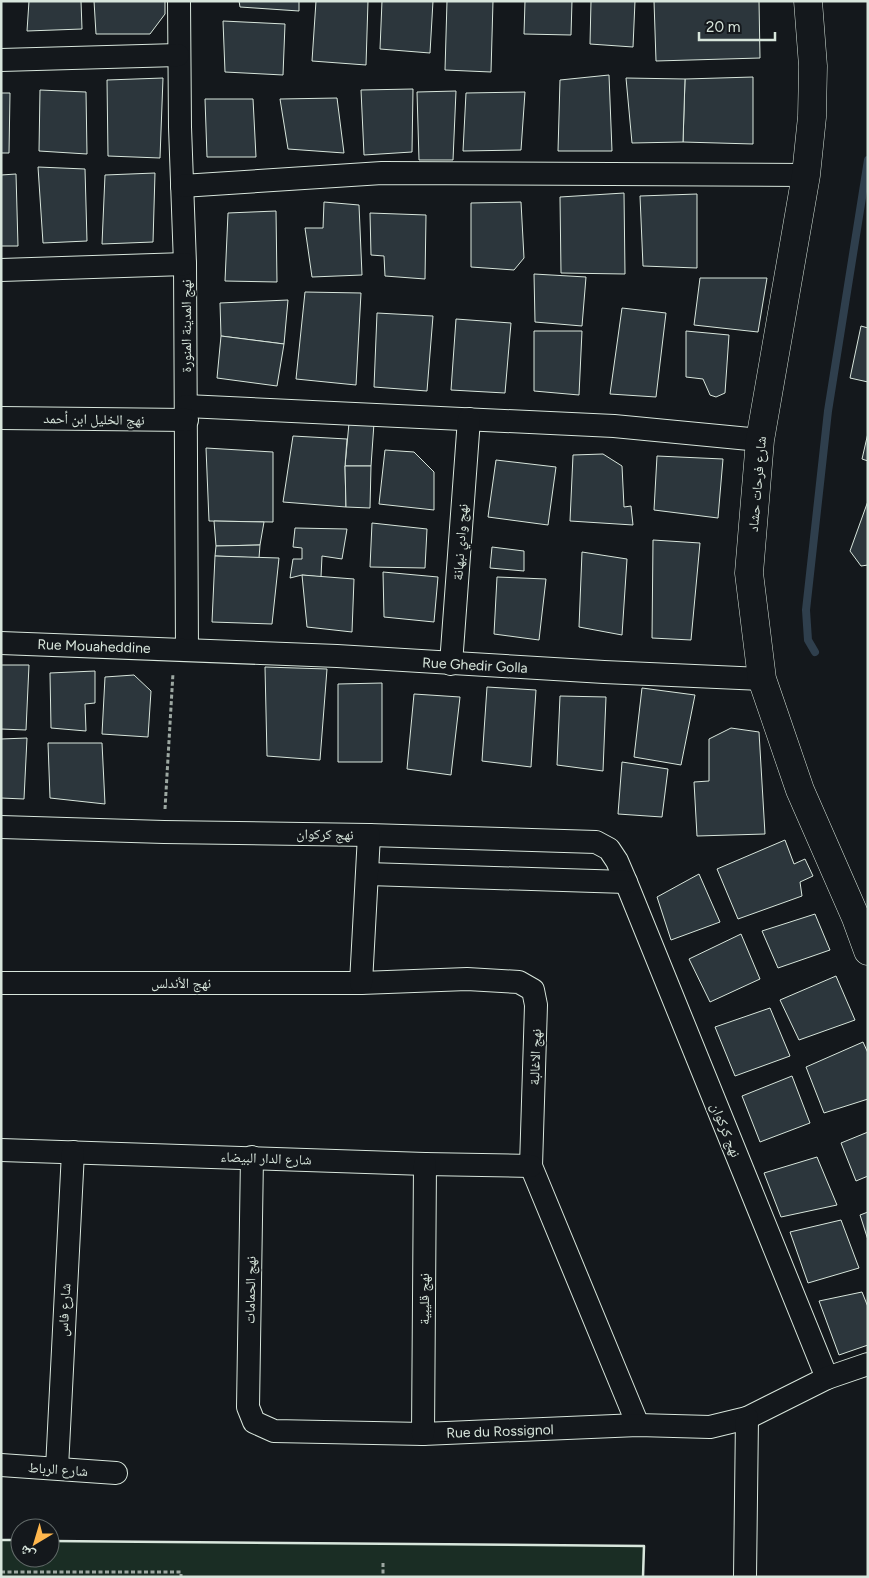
<svg xmlns="http://www.w3.org/2000/svg" width="869" height="1578" font-family="Figtree,'Noto Naskh Arabic',sans-serif">
<style>
.green{fill:#1a2d24;stroke:#939e99}
.lines{fill:none;stroke-linecap:round;stroke-linejoin:round}
.stream{stroke:#2f3f4d;stroke-width:8}
.building{fill:#2c363c;stroke:#d8e6dc}
.minor-casing{stroke:#d8e6dc;stroke-width:24}
.tertiary-casing{stroke:#d8e6dc;stroke-width:29}
.path{stroke:#9da8a2;stroke-width:3;stroke-dasharray:4 2.5;stroke-linecap:butt}
.minor{stroke:#14181c;stroke-width:22}
.tertiary{stroke:#14181c;stroke-width:28}
.wall{stroke:#d8e6dc;stroke-width:2.5}
.labels{text-anchor:middle;stroke-width:4;stroke-linejoin:round;paint-order:stroke}
.street-label{font-size:14px;fill:#d8e6dc;stroke:#14181c}
</style>
<rect width="100%" height="100%" fill="#14181c"/>
<path class="green" d="M 1,1540 L 20,1540 L 20,1558 L 50,1558 L 50,1541 L 644,1546 L 643,1577 L 1,1577 Z"/>
<g class="lines">
<path class="stream" d="M 815,652 L 808,640 L 806,610 L 828,411 L 868,160"/>
</g>
<g class="building">
<path d="M 29,1 L 81,1 L 82,29 L 27,31 Z"/>
<path d="M 94,1 L 165,1 L 165,14 L 150,34 L 96,34 Z"/>
<path d="M 239,1 L 299,1 L 299,11 L 240,7 Z"/>
<path d="M 316,1 L 368,1 L 366,65 L 312,61 Z"/>
<path d="M 382,1 L 433,1 L 430,53 L 380,49 Z"/>
<path d="M 447,1 L 493,1 L 491,72 L 445,70 Z"/>
<path d="M 525,1 L 572,1 L 571,35 L 524,34 Z"/>
<path d="M 591,1 L 635,1 L 633,47 L 590,44 Z"/>
<path d="M 654,1 L 759,1 L 760,58 L 656,61 Z"/>
<path d="M 223,21 L 285,24 L 283,75 L 225,72 Z"/>
<path d="M 609,75 L 612,151 L 558,151 L 560,80 Z"/>
<path d="M 753,77 L 753,144 L 683,142 L 685,79 Z"/>
<path d="M 163,78 L 160,158 L 108,156 L 107,80 Z"/>
<path d="M 626,78 L 685,79 L 683,142 L 632,143 Z"/>
<path d="M 413,89 L 412,152 L 364,155 L 361,90 Z"/>
<path d="M 40,90 L 86,92 L 87,154 L 39,151 Z"/>
<path d="M 456,91 L 453,160 L 419,160 L 417,92 Z"/>
<path d="M 525,92 L 521,150 L 463,151 L 466,93 Z"/>
<path d="M 1,93 L 10,93 L 9,153 L 1,153 Z"/>
<path d="M 337,98 L 344,153 L 288,149 L 280,99 Z"/>
<path d="M 205,99 L 253,99 L 256,157 L 207,157 Z"/>
<path d="M 38,167 L 85,169 L 87,241 L 43,243 Z"/>
<path d="M 155,173 L 153,242 L 102,244 L 105,175 Z"/>
<path d="M 16,174 L 18,246 L 1,246 L 1,175 Z"/>
<path d="M 624,193 L 625,274 L 561,273 L 560,197 Z"/>
<path d="M 697,194 L 697,268 L 643,266 L 640,196 Z"/>
<path d="M 324,202 L 359,205 L 362,275 L 312,277 L 305,228 L 323,228 Z"/>
<path d="M 521,202 L 524,258 L 514,270 L 471,267 L 471,203 Z"/>
<path d="M 276,211 L 277,282 L 225,281 L 228,213 Z"/>
<path d="M 370,213 L 426,215 L 425,279 L 385,276 L 384,256 L 371,255 Z"/>
<path d="M 534,274 L 586,277 L 582,326 L 535,322 Z"/>
<path d="M 700,278 L 767,278 L 758,332 L 694,325 Z"/>
<path d="M 305,292 L 361,293 L 356,385 L 296,379 Z"/>
<path d="M 288,300 L 284,344 L 221,336 L 220,303 Z"/>
<path d="M 622,308 L 666,313 L 656,397 L 610,394 Z"/>
<path d="M 377,313 L 433,316 L 427,391 L 374,387 Z"/>
<path d="M 456,319 L 511,323 L 505,393 L 451,390 Z"/>
<path d="M 861,326 L 868,328 L 868,382 L 850,378 Z"/>
<path d="M 534,331 L 582,331 L 579,395 L 534,391 Z"/>
<path d="M 686,331 L 729,335 L 725,393 L 716,397 L 710,395 L 703,379 L 686,377 Z"/>
<path d="M 221,336 L 284,344 L 277,386 L 217,378 Z"/>
<path d="M 349,423 L 374,423 L 371,466 L 345,466 Z"/>
<path d="M 868,433 L 868,461 L 862,459 Z"/>
<path d="M 293,436 L 347,439 L 345,466 L 346,507 L 283,502 Z"/>
<path d="M 206,448 L 273,452 L 273,522 L 209,521 Z"/>
<path d="M 385,450 L 414,452 L 434,472 L 434,510 L 379,504 Z"/>
<path d="M 603,454 L 622,466 L 624,507 L 631,506 L 633,525 L 570,521 L 573,455 Z"/>
<path d="M 657,456 L 723,459 L 718,518 L 654,510 Z"/>
<path d="M 496,460 L 556,467 L 548,525 L 488,517 Z"/>
<path d="M 345,466 L 371,466 L 370,508 L 346,507 Z"/>
<path d="M 868,501 L 868,565 L 861,566 L 850,551 Z"/>
<path d="M 214,521 L 264,522 L 260,545 L 216,546 Z"/>
<path d="M 372,523 L 427,529 L 425,568 L 370,567 Z"/>
<path d="M 295,528 L 347,529 L 342,559 L 322,556 L 321,577 L 302,575 L 290,578 L 293,559 L 302,559 L 302,548 L 293,547 Z"/>
<path d="M 653,540 L 700,543 L 691,640 L 652,638 Z"/>
<path d="M 260,545 L 259,558 L 215,556 L 216,546 Z"/>
<path d="M 492,547 L 524,551 L 524,571 L 490,568 Z"/>
<path d="M 582,552 L 627,559 L 622,635 L 579,627 Z"/>
<path d="M 215,556 L 279,558 L 272,624 L 212,622 Z"/>
<path d="M 383,572 L 438,577 L 434,622 L 384,617 Z"/>
<path d="M 302,575 L 354,579 L 352,632 L 307,627 Z"/>
<path d="M 497,577 L 546,579 L 539,640 L 494,634 Z"/>
<path d="M 1,665 L 29,665 L 26,730 L 1,729 Z"/>
<path d="M 265,667 L 327,669 L 320,760 L 267,756 Z"/>
<path d="M 95,671 L 95,703 L 85,704 L 86,731 L 51,728 L 50,673 Z"/>
<path d="M 134,675 L 151,691 L 148,737 L 102,734 L 105,677 Z"/>
<path d="M 382,683 L 382,762 L 338,762 L 338,684 Z"/>
<path d="M 487,687 L 536,690 L 531,767 L 482,761 Z"/>
<path d="M 642,688 L 695,695 L 681,765 L 634,757 Z"/>
<path d="M 414,694 L 460,697 L 451,775 L 407,769 Z"/>
<path d="M 560,696 L 606,697 L 603,771 L 557,765 Z"/>
<path d="M 731,728 L 759,732 L 765,834 L 697,836 L 694,782 L 709,781 L 709,739 Z"/>
<path d="M 27,738 L 24,799 L 1,798 L 1,739 Z"/>
<path d="M 48,743 L 102,743 L 105,804 L 50,798 Z"/>
<path d="M 622,762 L 668,769 L 662,817 L 618,814 Z"/>
<path d="M 785,840 L 794,864 L 805,859 L 813,876 L 800,882 L 802,896 L 738,919 L 717,869 Z"/>
<path d="M 699,874 L 720,922 L 671,940 L 657,897 Z"/>
<path d="M 815,914 L 830,950 L 778,968 L 762,931 Z"/>
<path d="M 741,934 L 760,979 L 710,1002 L 689,959 Z"/>
<path d="M 836,976 L 855,1020 L 799,1040 L 780,1000 Z"/>
<path d="M 770,1008 L 790,1056 L 735,1076 L 715,1027 Z"/>
<path d="M 863,1042 L 868,1053 L 868,1099 L 824,1113 L 806,1067 Z"/>
<path d="M 792,1076 L 810,1123 L 760,1142 L 742,1096 Z"/>
<path d="M 868,1132 L 868,1176 L 856,1181 L 841,1143 Z"/>
<path d="M 817,1157 L 837,1205 L 781,1217 L 764,1173 Z"/>
<path d="M 868,1212 L 868,1240 L 860,1215 Z"/>
<path d="M 841,1220 L 859,1268 L 808,1283 L 790,1232 Z"/>
<path d="M 862,1292 L 868,1307 L 868,1345 L 839,1355 L 819,1301 Z"/>
</g>
<g class="lines">
<g class="minor-casing">
<g id="minor">
<path d="M 179,1 L 180,127 L 185,264 L 187,650"/>
<path d="M 1,60 L 178,55"/>
<path d="M 182,186 L 382,173 L 806,175"/>
<path d="M 1,270 L 185,264"/>
<path d="M 186,406 L 614,426 L 760,440"/>
<path d="M 1,418 L 187,420"/>
<path d="M 1,643 L 337,656 L 604,672 L 762,679"/>
<path d="M 451,664 L 469,419"/>
<path d="M 1,827 L 164,832 L 369,835 L 596,842 L 609,849 L 617,861 L 626,882 L 827,1378"/>
<path d="M 368,874 L 626,882"/>
<path d="M 1,983 L 361,983 L 467,979 L 519,982 L 533,990 L 536,1005 L 531,1166 L 638,1425"/>
<path d="M 361,983 L 369,835"/>
<path d="M 1,1150 L 425,1164 L 531,1166"/>
<path d="M 252,1157 L 248,1407 L 254,1422 L 274,1431 L 423,1434 L 638,1425 L 710,1427 L 747,1418 L 827,1378 L 868,1364"/>
<path d="M 423,1434 L 425,1164"/>
<path d="M 1,1465 L 116,1473"/>
<path d="M 57,1468 L 73,1152"/>
<path d="M 745,1577 L 747,1418"/>
</g>
</g>
<g class="tertiary-casing">
<path id="tertiary" d="M 808,1 L 813,66 L 812,117 L 806,175 L 760,440 L 749,573 L 762,679 L 800,790 L 856,918 L 868,951"/>
</g>
<g class="path">
<path d="M 165,809 L 173,673"/>
<path d="M 383,1563 L 383,1577"/>
<path d="M 1,1572 L 181,1572 L 181,1577"/>
</g>
<use href="#minor" class="minor"/>
<use href="#tertiary" class="tertiary"/>
<g class="wall">
<path d="M 1,1540 L 20,1540"/>
<path d="M 50,1541 L 644,1546 L 643,1577"/>
</g>
</g>
<g class="labels">
<g class="street-label">
<text transform="translate(186 326) rotate(-90)" y="5">نهج المدينة المنورة</text>
<text transform="translate(94 419) rotate(1)" y="5">نهج الخليل ابن أحمد</text>
<text transform="translate(757 484) rotate(-85)" y="5">شارع فرحات حشاد</text>
<text transform="translate(460 542) rotate(-86)" y="5">نهج وادي نبهانة</text>
<text transform="translate(94 646) rotate(2)" y="5">Rue Mouaheddine</text>
<text transform="translate(475 665) rotate(3)" y="5">Rue Ghedir Golla</text>
<text transform="translate(325 834) rotate(1)" y="5">نهج كركوان</text>
<text x="181" y="988">نهج الأندلس</text>
<text transform="translate(535 1057) rotate(-88)" y="5">نهج الاغالبة</text>
<text transform="translate(726 1130) rotate(68)" y="5">نهج كركوان</text>
<text transform="translate(266 1158) rotate(2)" y="5">شارع الدار البيضاء</text>
<text transform="translate(250 1290) rotate(-89)" y="5">نهج الحمامات</text>
<text transform="translate(424 1299) rotate(-90)" y="5">نهج قليبية</text>
<text transform="translate(64 1310) rotate(-87)" y="5">شارع فاس</text>
<text transform="translate(500 1431) rotate(-2)" y="5">Rue du Rossignol</text>
<text transform="translate(58 1469) rotate(4)" y="5">شارع الرباط</text>
</g>
</g>
<rect width="869" height="1578" fill="none" stroke="#d8e6dc" stroke-width="5"/>
<g transform="translate(35 1543) rotate(218)"><circle r="24" fill="#14181c" stroke="#626a69"/>
<path d="M0-4L9 19L0 12L-9 19Z" fill="#ffb74d"/>
<text y="-8" font-size="14" font-weight="bold" text-anchor="middle" fill="#d8e6dc">ش</text>
</g>
<path d="M699 32v8h76v-8" fill="none" stroke="#d8e6dc" stroke-width="2.5"/>
<text x="706" y="32" font-size="15" fill="#d8e6dc" stroke="#14181c" stroke-width="4" paint-order="stroke">20 m</text>
</svg>
